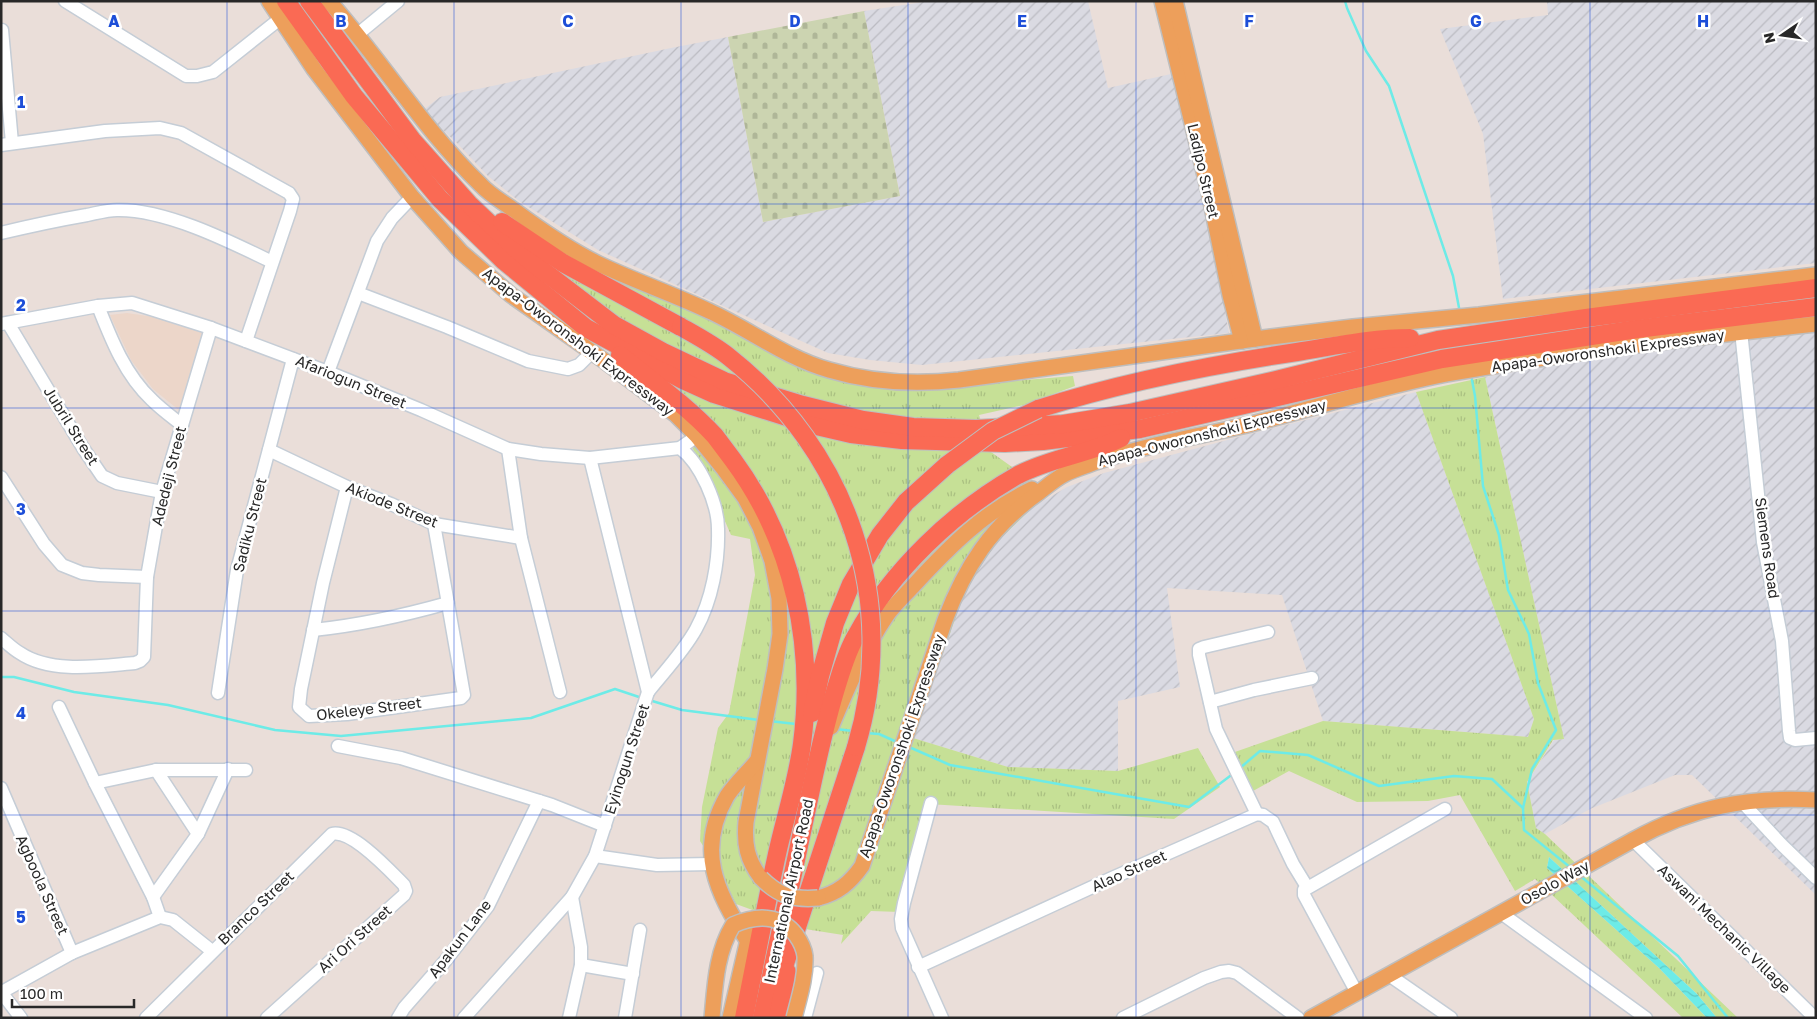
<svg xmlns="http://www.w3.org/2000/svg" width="1817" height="1019" font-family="'Golos Text',sans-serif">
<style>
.industrial{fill:url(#industrial-furrows)}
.education{fill:#ecd6c9}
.grass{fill:url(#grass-tufts)}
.cemetery{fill:url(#cemetery-stones)}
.water{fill:url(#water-waves)}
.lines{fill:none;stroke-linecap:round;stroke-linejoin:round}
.stream{stroke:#6debe7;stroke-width:2.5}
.minor-casing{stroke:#c5cdd6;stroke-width:15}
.major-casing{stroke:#bebebe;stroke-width:18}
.highway-casing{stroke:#bebebe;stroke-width:20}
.minor{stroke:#fff;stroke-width:12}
.major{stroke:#ed9f5b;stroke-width:15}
.highway{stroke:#fa6a54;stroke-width:18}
.major-bridge-casing{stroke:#bebebe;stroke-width:18;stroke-linecap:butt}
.highway-bridge-casing{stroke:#bebebe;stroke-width:20;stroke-linecap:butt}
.major-bridge{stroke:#ed9f5b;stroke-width:15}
.highway-bridge{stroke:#fa6a54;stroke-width:18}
.grid{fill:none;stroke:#1d4ed8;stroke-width:1;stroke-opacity:0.55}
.labels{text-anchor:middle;stroke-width:5;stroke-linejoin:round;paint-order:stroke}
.street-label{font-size:15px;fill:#282828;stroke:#fff}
.grid-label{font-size:16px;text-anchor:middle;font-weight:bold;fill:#1d4ed8;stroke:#fff;stroke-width:5;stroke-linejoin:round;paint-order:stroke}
</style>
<defs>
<pattern id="industrial-furrows" width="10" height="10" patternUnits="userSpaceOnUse" patternTransform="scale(1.25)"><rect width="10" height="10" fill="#dadae2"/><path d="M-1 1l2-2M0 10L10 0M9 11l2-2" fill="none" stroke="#bbbbc2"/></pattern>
<pattern id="grass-tufts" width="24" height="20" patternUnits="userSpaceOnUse" patternTransform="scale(1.25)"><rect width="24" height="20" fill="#c6e096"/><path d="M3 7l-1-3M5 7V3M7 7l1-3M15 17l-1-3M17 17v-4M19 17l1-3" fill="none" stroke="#aac081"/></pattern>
<pattern id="cemetery-stones" width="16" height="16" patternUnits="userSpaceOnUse" patternTransform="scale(1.25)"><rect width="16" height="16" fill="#ccd4b1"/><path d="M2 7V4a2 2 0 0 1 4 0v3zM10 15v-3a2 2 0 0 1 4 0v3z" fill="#afb698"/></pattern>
<pattern id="water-waves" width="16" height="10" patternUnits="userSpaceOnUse" patternTransform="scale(1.25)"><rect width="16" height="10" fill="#6debe7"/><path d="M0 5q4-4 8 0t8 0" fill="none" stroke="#5ecac6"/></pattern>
</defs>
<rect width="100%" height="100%" fill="#eaded9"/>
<g class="industrial">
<path d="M 930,1 L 1088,1 L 1108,88 L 1171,74 L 1205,204 L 1229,333 L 922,365 L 870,360 L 828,353 L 598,250 L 519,201 L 488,176 L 456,142 L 422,111 L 440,97 L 671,48 L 728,37 L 763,222 L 900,196 L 864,11 Z"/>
<path d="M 1547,1 L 1816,1 L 1816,263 L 1503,299 L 1483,134 L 1440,29 L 1548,15 Z"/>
<path d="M 1816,325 L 1816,895 L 1692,775 L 1675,775 L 1590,809 L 1545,834 L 1536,829 L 1527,782 L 1554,740 L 1564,739 L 1485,377 L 1660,346 Z"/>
<path d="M 1416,392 L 1534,719 L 1528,737 L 1323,721 L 1282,595 L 1167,588 L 1180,687 L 1118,701 L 1118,771 L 1008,767 L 913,738 L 966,588 L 996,543 L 1033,507 L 1067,487 L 1104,473 L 1246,435 Z"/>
</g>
<path class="education" d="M 127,313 L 161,318 L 176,325 L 177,320 L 194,325 L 207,335 L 180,411 L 153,389 L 131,360 L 110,315 Z"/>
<g class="grass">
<path d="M 560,242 L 767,346 L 916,389 L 1073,376 L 1075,386 L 1024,405 L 979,415 L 991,452 L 1029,479 L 1033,507 L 996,543 L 966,588 L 913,738 L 1008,767 L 1118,771 L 1198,748 L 1220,787 L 1174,819 L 928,804 L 900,912 L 871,911 L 841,944 L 843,935 L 805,929 L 736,904 L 723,877 L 700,841 L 702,807 L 718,728 L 729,713 L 755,575 L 750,539 L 731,535 L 701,466 L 658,374 L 561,272 Z"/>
<path d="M 1485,377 L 1564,739 L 1553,740 L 1527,782 L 1536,828 L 1545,834 L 1738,1018 L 1717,1018 L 1697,994 L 1549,857 L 1547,868 L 1659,968 L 1707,1018 L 1683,1018 L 1535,879 L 1515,891 L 1460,795 L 1428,801 L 1357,802 L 1289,771 L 1244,796 L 1232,753 L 1323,721 L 1528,737 L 1534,719 L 1416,392 Z"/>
</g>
<path class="cemetery" d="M 864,11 L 900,196 L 763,222 L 728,37 Z"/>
<path class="water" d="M 1549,857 L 1697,994 L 1717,1018 L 1707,1018 L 1659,968 L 1547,868 Z"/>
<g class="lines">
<g class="stream">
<path d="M 1345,1 L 1347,8 L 1366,51 L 1389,86 L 1453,276 L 1460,313"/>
<path d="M 1471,375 L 1475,396 L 1483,486 L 1499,535 L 1508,590 L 1529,634 L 1538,683 L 1556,730 L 1532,769 L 1523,808 L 1524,830 L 1571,868"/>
<path d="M 1,677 L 14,677 L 74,692 L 168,705 L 275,730 L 341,736 L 531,718 L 615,689 L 642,698"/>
<path d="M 649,700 L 682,710 L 759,720"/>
<path d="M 769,721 L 796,724"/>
<path d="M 836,729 L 853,731"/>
<path d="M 866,733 L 879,734 L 899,743"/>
<path d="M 909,747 L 950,765 L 1189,807 L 1234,773"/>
<path d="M 1240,768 L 1260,751 L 1308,755 L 1379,786 L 1454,776 L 1492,779 L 1523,808"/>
<path d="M 1579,875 L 1678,956 L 1728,1018"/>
</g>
<g class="minor-casing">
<g id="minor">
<path d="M 65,1 L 186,76 L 197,76 L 213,72 L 281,18"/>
<path d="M 2,30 L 12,143"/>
<path d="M 358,34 L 398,1"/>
<path d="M 1,145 L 105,131 L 160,128 L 181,133 L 289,193 L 293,199 L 290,211 L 246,341"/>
<path d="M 1,233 C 30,226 58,220 87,215 C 97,213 108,210 117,210 C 165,209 229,241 272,262"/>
<path d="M 358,293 L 447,327 L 528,361 L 568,369 L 579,365 L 592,352"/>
<path d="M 98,306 C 111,339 125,375 152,400 C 161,409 172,417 182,425"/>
<path d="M 8,323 L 83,448 L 102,476 L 117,483 L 162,492"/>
<path d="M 1,324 L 98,306 L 132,303 L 211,328 L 328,372 L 421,410 L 508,449 L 541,454 L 590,458 L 680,448 L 697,436"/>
<path d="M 1741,331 L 1763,542 L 1782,641 L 1789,731 L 1790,738 L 1795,740 L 1816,738"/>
<path d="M 328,372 L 377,241 L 392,218 L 412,197"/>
<path d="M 508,449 L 521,538 L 560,692"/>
<path d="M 269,450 L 347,487 L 391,504 L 434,524 L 521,538"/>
<path d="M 1,477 L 44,544 L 62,565 L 82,573 L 99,575 L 147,577"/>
<path d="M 347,487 L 323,583 L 301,689 L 299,707 L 309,716 L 347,714 L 461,698 L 464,695 L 434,524"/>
<path d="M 313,630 C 362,625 402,616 448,603"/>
<path d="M 1,638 C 7,643 13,649 20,653 C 51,674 100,666 135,663 L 140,661 L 144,657 L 147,577 L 162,492 L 211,328"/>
<path d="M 648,692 C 664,672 684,651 696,629 C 712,600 719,562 718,529 C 718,504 701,464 680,448"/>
<path d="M 218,693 L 237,570 L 293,359"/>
<path d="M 1210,702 L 1254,690 L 1312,678"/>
<path d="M 59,707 L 95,783 L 153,897 L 160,917"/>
<path d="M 338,746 L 401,758 L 552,805 L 605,826"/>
<path d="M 156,770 L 198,834"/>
<path d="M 95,783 L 156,770 L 246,770"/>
<path d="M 1,788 L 72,953"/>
<path d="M 1742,802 L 1782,845 L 1816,878"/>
<path d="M 931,803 L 904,903 L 901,919 L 902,928 L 942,1018"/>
<path d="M 1257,814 L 1216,729 L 1199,655 L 1199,649 L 1204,647 L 1268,632"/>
<path d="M 1633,840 L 1815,1018"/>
<path d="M 595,856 L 657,865 L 712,864"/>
<path d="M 153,897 L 198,834 L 228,769"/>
<path d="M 1501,913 L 1646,1018"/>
<path d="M 581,965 L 633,974"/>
<path d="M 918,967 L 1112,878 L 1257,814 L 1263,815 L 1273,822 L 1293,864 L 1307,887"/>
<path d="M 1389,975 L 1451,1018"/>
<path d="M 1,992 L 21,1018"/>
<path d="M 2,992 L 72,953 L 160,917 L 173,920 L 212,951"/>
<path d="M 1357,993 L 1304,895 L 1304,890 L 1445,809"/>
<path d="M 146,1018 L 332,834 C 352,829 391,872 404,885 L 406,891 L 404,895 L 267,1018"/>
<path d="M 398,1018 L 404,1008 L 446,960 L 488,906 L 539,801"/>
<path d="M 464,1018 L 572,897 L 595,856 L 648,692 L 590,458"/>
<path d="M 569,1018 L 581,965 L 581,947 L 572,897"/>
<path d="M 625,1018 L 640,930"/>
<path d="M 805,1018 L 817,973"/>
<path d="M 1123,1018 L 1204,978 L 1221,972 L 1229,971 L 1237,973 L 1298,1018"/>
</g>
</g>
<g class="major-casing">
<g id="major">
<path d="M 269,1 L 314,69 L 412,197 L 461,252 L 511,295 L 606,362 L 675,414 L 697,436 L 723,468 L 745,498 L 760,527 L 772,561 L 779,598 L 780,634 L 775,669 L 746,822 C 744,844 747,860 761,878"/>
<path d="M 329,1 C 382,61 423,129 481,185 C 490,195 503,202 514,210 C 541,230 568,249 599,264 C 635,281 673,294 709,311 C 749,329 786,358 829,370 C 873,383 914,385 959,380 L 1255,339 L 1353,327 L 1479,315 L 1816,275"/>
<path d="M 1162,1 L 1209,192 L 1230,295 L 1242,341"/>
<path d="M 1175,1 L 1255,339"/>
<path d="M 831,727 C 847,689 864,649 887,615 C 895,604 906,594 915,584 C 951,545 984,512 1032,489"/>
<path d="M 818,898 C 838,893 850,883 862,866 L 945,620 C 965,567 991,527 1037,494 C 1046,487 1055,479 1065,474 C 1075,469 1086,466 1096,462 C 1148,444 1202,436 1255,423 C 1319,407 1383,386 1447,374 C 1569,352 1693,337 1816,324"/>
<path d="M 747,940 C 716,892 696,850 727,796 C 735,784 748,772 757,761"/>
<path d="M 730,1018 L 750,931"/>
<path d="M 1311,1018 L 1633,840 C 1693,807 1747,796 1816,800"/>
</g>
</g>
<g class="highway-casing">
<g id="highway">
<path d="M 286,1 L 354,96 L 440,199 L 504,261 L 586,328 L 683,380 L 714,394 L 812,425 L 851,434 L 902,440 L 1005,443 L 1043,441 L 1140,429 L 1442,359 L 1637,329 L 1816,307"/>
<path d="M 309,1 L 413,141 L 469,204 L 524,256 L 614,325 L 663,352 L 724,381 L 803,405 L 863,420 L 913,427 L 976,429 L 1063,424 L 1130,413 L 1276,380 L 1438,340 L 1586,318 L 1816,288"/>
<path d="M 502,222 L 563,263 L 681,327"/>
<path d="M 620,355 C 652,381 686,405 715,436 C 721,444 727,452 733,460 C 793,541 815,644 802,744 C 797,781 785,818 777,854 C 765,909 755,963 744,1018"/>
<path d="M 1038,409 C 1123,382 1210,365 1297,352 C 1335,346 1373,338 1410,338"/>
<path d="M 812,713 L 820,676 L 835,623 L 851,584 L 880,535 L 906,502 L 947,465"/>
<path d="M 779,982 L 856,747"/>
<path d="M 762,1018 C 778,945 793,872 809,799 C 817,761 825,723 837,685 C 842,669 847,651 856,636 C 891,571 954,511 1018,475 C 1050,458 1089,454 1121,438"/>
<path d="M 778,1018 L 787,972"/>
</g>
</g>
<use href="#minor" class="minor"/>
<use href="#major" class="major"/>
<use href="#highway" class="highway"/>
<g class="major-bridge-casing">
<g id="major-bridge">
<path d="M 761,878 C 779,896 793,900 818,898"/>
<path d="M 712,1018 C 715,986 716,953 733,925 C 756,915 780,914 796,935 C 801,942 804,948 805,956 C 806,977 799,998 794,1018"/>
</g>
</g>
<g class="highway-bridge-casing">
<g id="highway-bridge">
<path d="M 681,327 C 697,336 714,345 729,357 C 848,451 900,601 856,747"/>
<path d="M 947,465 L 993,431 L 1038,409"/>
</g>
</g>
<use href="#major-bridge" class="major-bridge"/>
<use href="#highway-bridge" class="highway-bridge"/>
</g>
<path class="grid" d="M 227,1 L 227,1018M 454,1 L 454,1018M 681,1 L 681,1018M 908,1 L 908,1018M 1136,1 L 1136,1018M 1363,1 L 1363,1018M 1590,1 L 1590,1018M 1,204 L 1816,204M 1,408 L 1816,408M 1,611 L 1816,611M 1,815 L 1816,815"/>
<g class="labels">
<g class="street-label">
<text transform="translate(1203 171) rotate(77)" y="5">Ladipo Street</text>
<text transform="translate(578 342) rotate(37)" y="5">Apapa-Oworonshoki Expressway</text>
<text transform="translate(1608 351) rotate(-8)" y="5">Apapa-Oworonshoki Expressway</text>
<text transform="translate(351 382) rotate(22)" y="5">Afariogun Street</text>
<text transform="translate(71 426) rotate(58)" y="5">Jubril Street</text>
<text transform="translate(1212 433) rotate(-14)" y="5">Apapa-Oworonshoki Expressway</text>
<text transform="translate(169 476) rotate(-76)" y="5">Adedeji Street</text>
<text transform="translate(392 505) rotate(22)" y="5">Akiode Street</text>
<text transform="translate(250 525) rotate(-76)" y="5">Sadiku Street</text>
<text transform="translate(1767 548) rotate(82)" y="5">Siemens Road</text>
<text transform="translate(369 709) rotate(-7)" y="5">Okeleye Street</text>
<text transform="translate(902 746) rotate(-71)" y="5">Apapa-Oworonshoki Expressway</text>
<text transform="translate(627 759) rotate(-72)" y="5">Eyinogun Street</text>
<text transform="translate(1129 871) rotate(-24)" y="5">Alao Street</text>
<text transform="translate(1555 883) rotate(-29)" y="5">Osolo Way</text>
<text transform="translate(42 885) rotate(66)" y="5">Agboola Street</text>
<text transform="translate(789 891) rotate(-78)" y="5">International Airport Road</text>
<text transform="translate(256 908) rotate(-44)" y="5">Branco Street</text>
<text transform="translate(1724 929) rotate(44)" y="5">Aswani Mechanic Village</text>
<text transform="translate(355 939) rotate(-42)" y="5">Ari Ori Street</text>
<text transform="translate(460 939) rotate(-53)" y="5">Apakun Lane</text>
</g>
</g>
<g class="grid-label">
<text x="114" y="27">A</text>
<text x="341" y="27">B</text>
<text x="568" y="27">C</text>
<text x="795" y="27">D</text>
<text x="1022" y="27">E</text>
<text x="1249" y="27">F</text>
<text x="1476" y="27">G</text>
<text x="1703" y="27">H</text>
<text x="21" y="108">1</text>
<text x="21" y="311">2</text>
<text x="21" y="515">3</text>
<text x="21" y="719">4</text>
<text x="21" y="923">5</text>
</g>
<rect width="1817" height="1019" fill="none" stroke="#282828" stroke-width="5"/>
<g transform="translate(1782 35) rotate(257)" stroke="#ffffff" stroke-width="4" paint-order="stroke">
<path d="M0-4L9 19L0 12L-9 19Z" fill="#282828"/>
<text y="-8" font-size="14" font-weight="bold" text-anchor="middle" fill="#282828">N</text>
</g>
<path d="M12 999v8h122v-8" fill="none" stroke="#282828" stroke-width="2.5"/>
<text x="20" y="999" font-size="15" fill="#282828" stroke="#ffffff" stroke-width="4" paint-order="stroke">100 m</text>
</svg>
